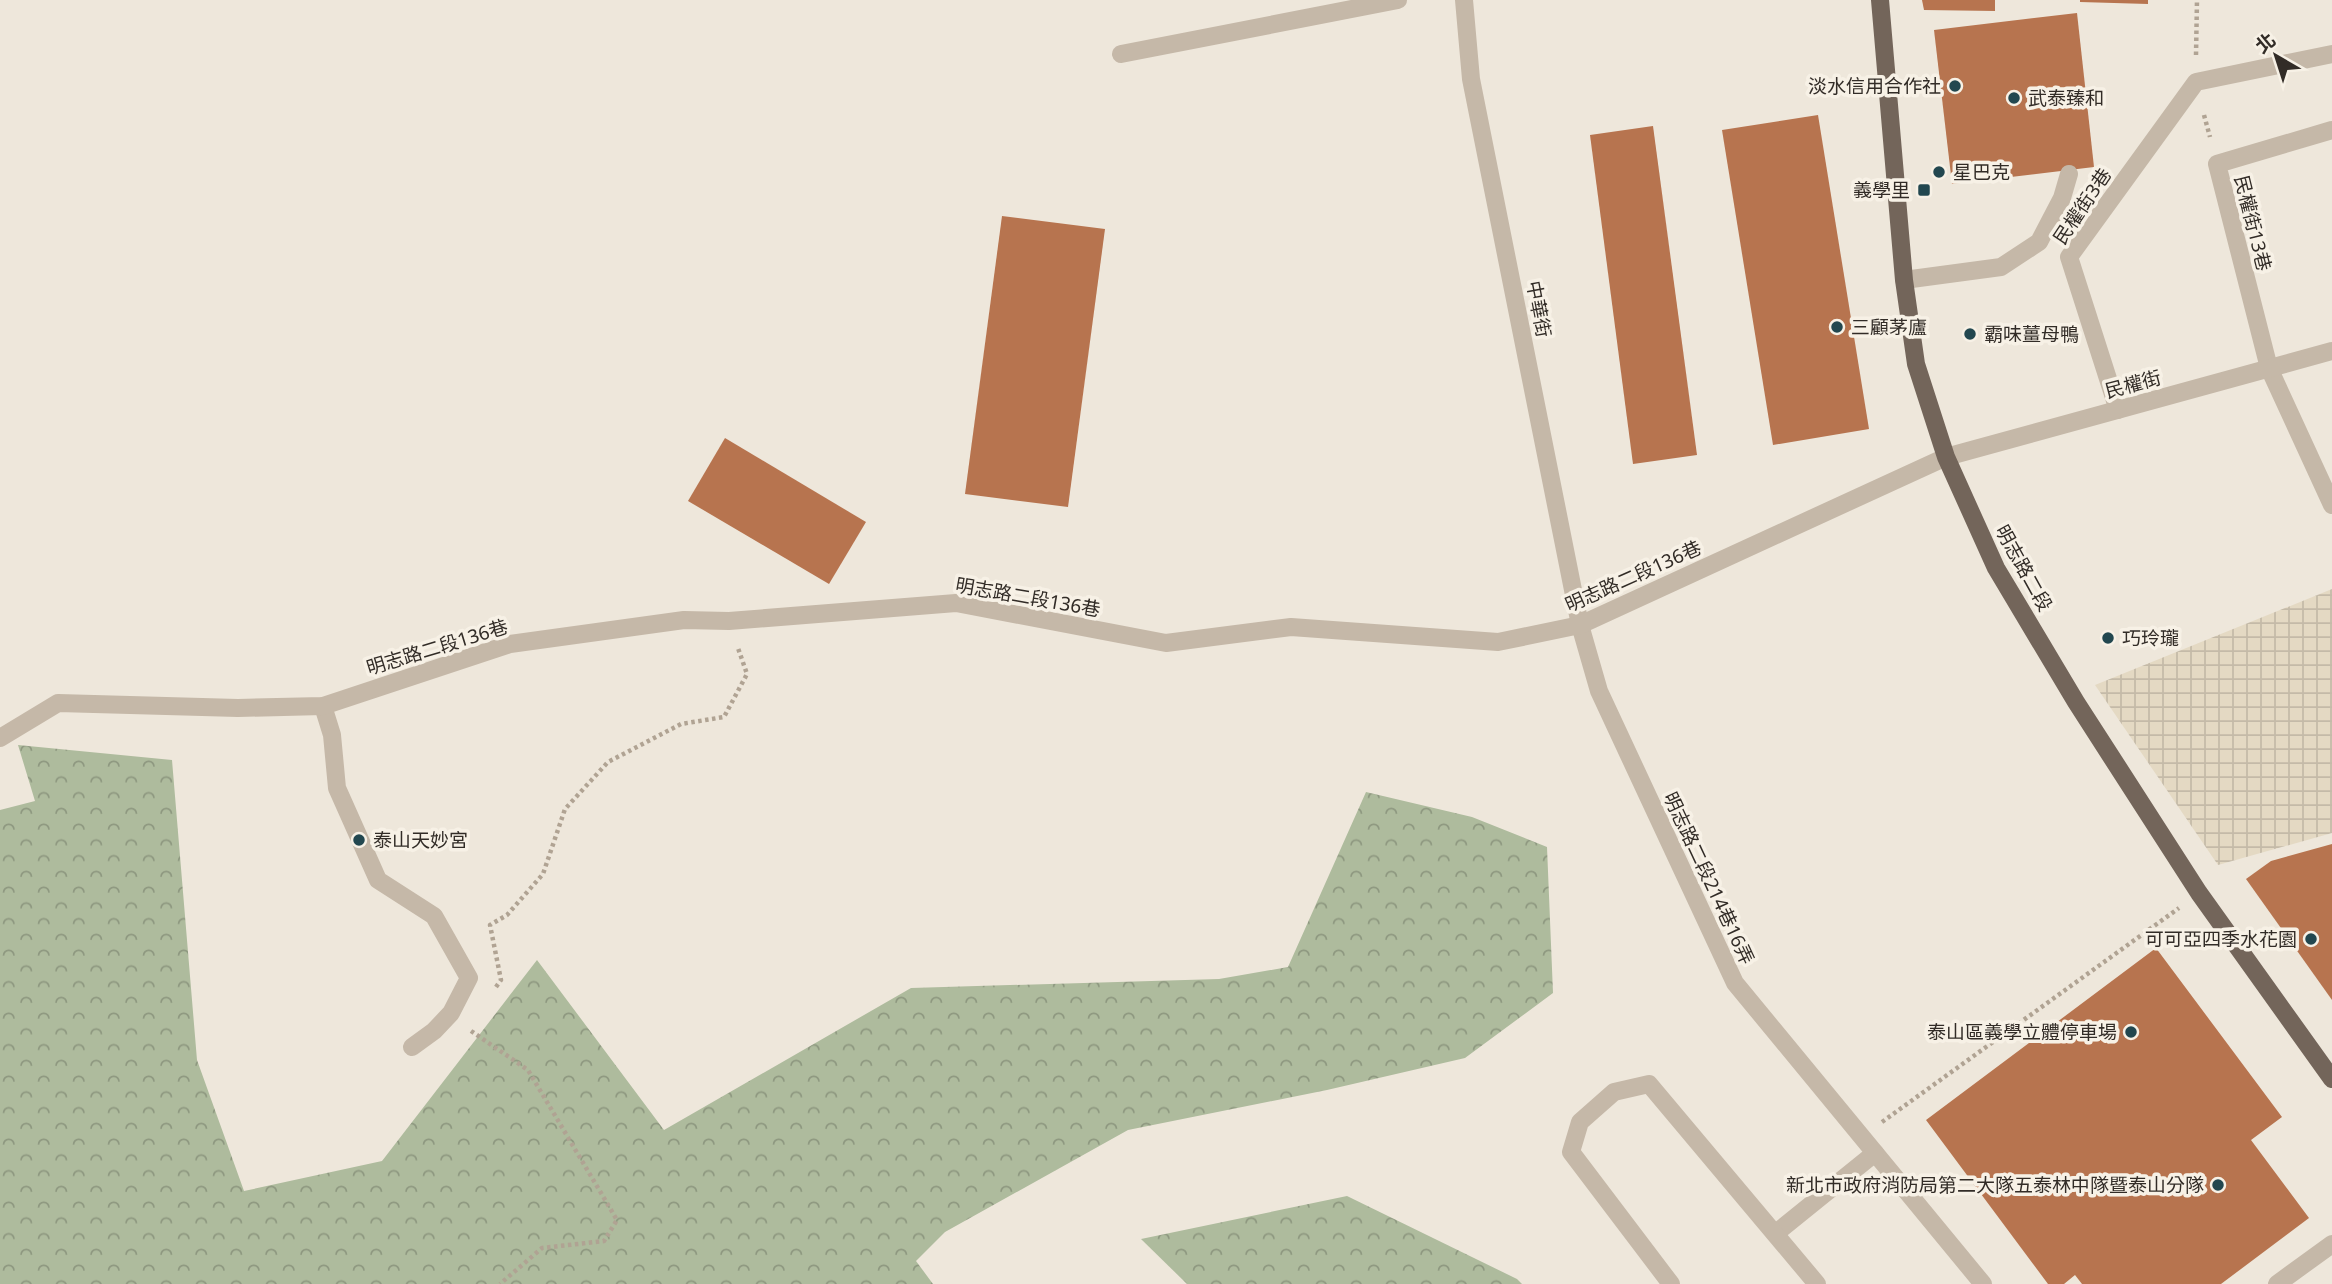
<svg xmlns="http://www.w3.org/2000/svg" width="2332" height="1284" font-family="'Noto Sans','Noto Sans TC',sans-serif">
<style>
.forest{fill:url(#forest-crowns)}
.plaza{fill:url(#plaza-grid)}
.building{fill:#b7744f}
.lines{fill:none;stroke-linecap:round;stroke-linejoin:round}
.path{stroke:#b0a393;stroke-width:4.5;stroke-dasharray:3.5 3.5;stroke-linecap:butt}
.minor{stroke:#c5b8a8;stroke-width:18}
.major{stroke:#73655a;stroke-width:18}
.poi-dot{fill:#22474f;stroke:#f7f1e6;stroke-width:2.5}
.labels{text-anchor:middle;stroke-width:7;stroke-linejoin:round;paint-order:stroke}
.poi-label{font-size:19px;fill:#322c27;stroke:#f7f1e6;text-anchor:start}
.street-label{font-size:19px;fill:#322c27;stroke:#f7f1e6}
</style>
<defs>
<pattern id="forest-crowns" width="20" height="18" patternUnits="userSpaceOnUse" patternTransform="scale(1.75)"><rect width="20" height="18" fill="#aebb9d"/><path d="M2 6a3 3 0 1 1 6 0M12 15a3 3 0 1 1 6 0" fill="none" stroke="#8e9880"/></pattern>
<pattern id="plaza-grid" width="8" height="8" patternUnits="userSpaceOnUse" patternTransform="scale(1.75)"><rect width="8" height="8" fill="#e4d9c3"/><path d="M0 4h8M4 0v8" fill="none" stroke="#c4baa8"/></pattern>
</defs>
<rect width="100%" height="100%" fill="#eee7db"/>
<g class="forest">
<path d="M 18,745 L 172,760 L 197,1060 L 244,1191 L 382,1161 L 537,960 L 664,1130 L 911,988 L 1219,979 L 1288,967 L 1366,792 L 1472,817 L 1547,847 L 1553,993 L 1465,1058 L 1327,1090 L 1128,1130 L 945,1232 L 916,1261 L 933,1284 L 0,1284 L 0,810 L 35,801 Z"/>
<path d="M 1347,1196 L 1517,1279 L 1522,1284 L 1187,1284 L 1141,1239 Z"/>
</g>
<path class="plaza" d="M 2332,589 L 2332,833 L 2218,865 L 2095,685 Z"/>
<g class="building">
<path d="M 1922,0 L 1995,0 L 1995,11 L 1924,10 Z"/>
<path d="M 2080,0 L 2148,0 L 2148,4 L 2080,2 Z"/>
<path d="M 2077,13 L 2094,167 L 1952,184 L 1934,30 Z"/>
<path d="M 1818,115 L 1869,429 L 1773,445 L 1722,130 Z"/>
<path d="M 1653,126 L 1697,455 L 1633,464 L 1590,135 Z"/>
<path d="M 1002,216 L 1105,229 L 1068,507 L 965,494 Z"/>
<path d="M 725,438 L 866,522 L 829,584 L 688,501 Z"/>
<path d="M 2332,844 L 2332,1000 L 2246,879 L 2271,861 Z"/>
<path d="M 2156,948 L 2282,1117 L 2251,1140 L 2309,1218 L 2221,1284 L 2082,1284 L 2075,1275 L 2064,1284 L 2048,1284 L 1926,1120 Z"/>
</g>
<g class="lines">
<g class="path">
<path d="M 2196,55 L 2197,0"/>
<path d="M 2204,115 L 2210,137"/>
<path d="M 496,987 L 501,980 L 490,925 L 507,915 L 543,874 L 565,809 L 608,762 L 681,724 L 724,717 L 747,674 L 738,648"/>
<path d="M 471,1031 L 528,1070 L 617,1220 L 604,1241 L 542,1248 L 500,1284"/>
<path d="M 1882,1122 L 2179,908"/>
</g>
<g class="minor">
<path d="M 1464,0 L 1471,79 L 1580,625 L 1599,691 L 1735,983 L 1983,1284"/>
<path d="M 1121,54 L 1398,0"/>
<path d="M 2332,130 L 2217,164 L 2269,368 L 2332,505"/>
<path d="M 1904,280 L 2001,267 L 2039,242 L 2062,198 L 2069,174"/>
<path d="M 2118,410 L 2069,257 L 2196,82 L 2332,54"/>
<path d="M 323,706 L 332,735 L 337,788 L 378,880 L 434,916 L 469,978 L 451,1013 L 434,1031 L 412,1047"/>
<path d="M 0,738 L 58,703 L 238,708 L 323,706 L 510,644 L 684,620 L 729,621 L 956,603 L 1166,643 L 1291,627 L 1498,642 L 1580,625 L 1946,457 L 2332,351"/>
<path d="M 1776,1233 L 1875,1153"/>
<path d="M 1671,1284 L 1571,1152 L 1580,1122 L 1614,1092 L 1649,1084 L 1817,1284"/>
<path d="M 2277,1284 L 2332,1244"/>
</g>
<path class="major" d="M 1880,0 L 1904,280 L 1916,364 L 1946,457 L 1996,568 L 2076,702 L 2199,893 L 2332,1079"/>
</g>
<g class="poi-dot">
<circle cx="1955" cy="86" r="7"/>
<circle cx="2014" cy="98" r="7"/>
<circle cx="1939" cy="172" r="7"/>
<rect x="1917" y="183" width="14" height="14" rx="3.5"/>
<circle cx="1837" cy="327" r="7"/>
<circle cx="1970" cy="334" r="7"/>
<circle cx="2108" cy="638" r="7"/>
<circle cx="359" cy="840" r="7"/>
<circle cx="2311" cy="939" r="7"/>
<circle cx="2131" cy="1032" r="7"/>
<circle cx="2218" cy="1185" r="7"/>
</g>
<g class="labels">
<g class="poi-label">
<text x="1941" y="93" text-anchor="end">淡水信用合作社</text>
<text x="2028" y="105">武泰臻和</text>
<text x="1953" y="179">星巴克</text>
<text x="1910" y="197" text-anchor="end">義學里</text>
<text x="1851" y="334">三顧茅廬</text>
<text x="1984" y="341">霸味薑母鴨</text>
<text x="2122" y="645">巧玲瓏</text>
<text x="373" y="847">泰山天妙宮</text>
<text x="2297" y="946" text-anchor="end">可可亞四季水花園</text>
<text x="2117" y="1039" text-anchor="end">泰山區義學立體停車場</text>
<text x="2204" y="1192" text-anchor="end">新北市政府消防局第二大隊五泰林中隊暨泰山分隊</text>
</g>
<g class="street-label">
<text transform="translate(2082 206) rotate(-56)" y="7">民權街3巷</text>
<text transform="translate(2253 223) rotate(76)" y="7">民權街13巷</text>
<text transform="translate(1539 309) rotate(79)" y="7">中華街</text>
<text transform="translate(2133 384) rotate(-15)" y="7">民權街</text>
<text transform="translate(2024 568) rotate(61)" y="7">明志路二段</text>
<text transform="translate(1633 576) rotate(-24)" y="7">明志路二段136巷</text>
<text transform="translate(1028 597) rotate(10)" y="7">明志路二段136巷</text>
<text transform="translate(437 647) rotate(-17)" y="7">明志路二段136巷</text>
<text transform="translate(1709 878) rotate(65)" y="7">明志路二段214巷16弄</text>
</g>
</g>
<g transform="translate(2276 56) rotate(321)" stroke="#f7f1e6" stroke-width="5" paint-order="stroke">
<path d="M0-5L12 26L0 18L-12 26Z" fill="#322c27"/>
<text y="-10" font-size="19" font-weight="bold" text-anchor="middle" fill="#322c27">北</text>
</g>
</svg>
